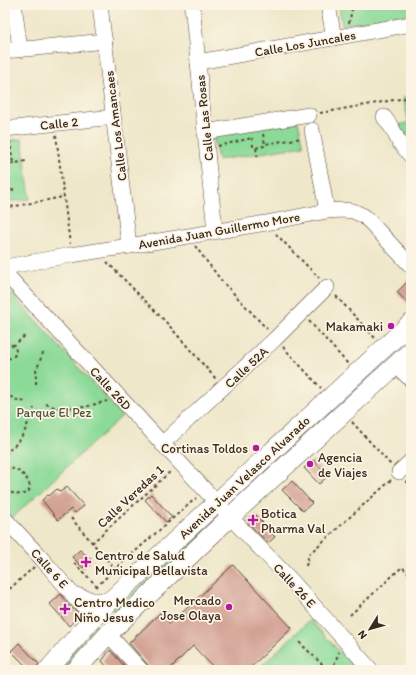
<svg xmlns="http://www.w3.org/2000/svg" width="416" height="675" font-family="Itim,sans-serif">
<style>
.green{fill:#8bda98;stroke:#63825b}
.building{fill:#d2a093}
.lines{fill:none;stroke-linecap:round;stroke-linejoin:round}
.minor-casing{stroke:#564638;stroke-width:16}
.major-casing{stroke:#564638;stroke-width:20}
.path{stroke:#564638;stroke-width:2;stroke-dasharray:3 3;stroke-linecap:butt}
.minor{stroke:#fff;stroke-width:15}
.major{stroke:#fff;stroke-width:19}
.poi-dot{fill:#b5179e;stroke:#fcf5e5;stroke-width:1.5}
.labels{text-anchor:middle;stroke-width:3.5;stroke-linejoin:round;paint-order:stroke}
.street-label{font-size:13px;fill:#3b2a1e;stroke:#fcf5e5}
.poi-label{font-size:13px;fill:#3b2a1e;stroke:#fcf5e5;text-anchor:start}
.park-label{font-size:13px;fill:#4f563c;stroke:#fcf5e5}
</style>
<rect width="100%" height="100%" fill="#fcf5e5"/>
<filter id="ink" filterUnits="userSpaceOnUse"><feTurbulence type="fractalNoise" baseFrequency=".025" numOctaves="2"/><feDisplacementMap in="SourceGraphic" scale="8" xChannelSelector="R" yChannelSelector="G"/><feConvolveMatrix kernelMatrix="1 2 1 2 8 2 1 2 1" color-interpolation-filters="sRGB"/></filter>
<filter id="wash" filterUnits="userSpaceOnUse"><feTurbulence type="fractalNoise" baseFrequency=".012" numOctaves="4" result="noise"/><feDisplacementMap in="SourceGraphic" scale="16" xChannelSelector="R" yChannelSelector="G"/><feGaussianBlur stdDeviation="0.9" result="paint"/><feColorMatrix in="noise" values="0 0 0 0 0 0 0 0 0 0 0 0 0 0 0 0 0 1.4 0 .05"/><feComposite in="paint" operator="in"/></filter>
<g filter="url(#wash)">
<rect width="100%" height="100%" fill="#eee7c9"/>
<g class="green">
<path d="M 339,5 L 411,5 L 411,14 L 342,25 Z"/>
<path d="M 411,97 L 411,131 L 399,142 L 392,128 L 409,122 L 403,98 Z"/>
<path d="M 298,121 L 304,146 L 218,160 L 213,136 Z"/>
<path d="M 22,139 L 30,199 L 5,202 L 5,141 Z"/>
<path d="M 5,286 L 122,416 L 12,518 L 5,511 Z"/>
<path d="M 208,518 L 215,526 L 119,616 L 110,606 Z"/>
<path d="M 310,620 L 353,666 L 349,670 L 257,670 Z"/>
<path d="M 95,624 L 101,633 L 70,670 L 56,670 Z"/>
</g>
<g id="blocks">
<g class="building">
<path d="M 411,278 L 411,307 L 397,292 Z"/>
<path d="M 313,460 L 328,476 L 319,484 L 304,468 Z"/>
<path d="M 292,481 L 312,503 L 303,511 L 282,490 Z"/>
<path d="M 67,487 L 84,506 L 75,513 L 71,509 L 58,520 L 42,500 L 48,495 L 49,496 L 57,489 L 60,492 Z"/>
<path d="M 151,494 L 172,517 L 166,522 L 145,500 Z"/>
<path d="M 256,515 L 275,537 L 268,543 L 247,522 Z"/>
<path d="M 80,550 L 92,560 L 83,568 L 72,557 Z"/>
<path d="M 233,565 L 292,628 L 248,670 L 216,670 L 193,646 L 169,670 L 152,670 L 129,643 L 160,613 L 170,624 Z"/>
<path d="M 61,594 L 68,605 L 80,614 L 69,626 L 50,604 Z"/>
<path d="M 19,643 L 39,664 L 35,670 L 30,670 L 11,651 Z"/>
<path d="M 110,650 L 128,670 L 110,670 L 102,661 Z"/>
</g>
</g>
</g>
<g filter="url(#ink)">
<use href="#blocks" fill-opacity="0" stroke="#564638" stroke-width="1"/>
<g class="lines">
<g class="minor-casing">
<g id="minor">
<path d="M 14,5 L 20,49"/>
<path d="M 100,5 L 129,246"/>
<path d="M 192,5 L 198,62 L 215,231"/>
<path d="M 328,5 L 334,38"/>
<path d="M 5,51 L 105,41"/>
<path d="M 198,62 L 411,24"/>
<path d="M 384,117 L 392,128 L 399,142 L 411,156"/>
<path d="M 5,129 L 113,117"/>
<path d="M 312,130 L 327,211"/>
<path d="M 205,132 L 309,115"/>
<path d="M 5,267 L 71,255 L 129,246 L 266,223 L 327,211 L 342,210 L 353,211 L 364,216 L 372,224 L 411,266"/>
<path d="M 5,273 L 230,517 L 291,580 L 371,670"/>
<path d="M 396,365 L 411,380"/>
<path d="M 162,444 L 275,339 L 327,287"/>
<path d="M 399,472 L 411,461"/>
<path d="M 5,519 L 42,559 L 82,605"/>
<path d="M 108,634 L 141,670"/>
</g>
</g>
<g class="major-casing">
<g id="major">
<path d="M 76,597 L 93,602 L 109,602"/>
<path d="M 48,670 L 93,618 L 110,601 L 411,323"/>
<path d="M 76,670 L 108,634 L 230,517 L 411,351"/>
</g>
</g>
<g class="path">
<path d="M 402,5 L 411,11"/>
<path d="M 349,23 L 353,5"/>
<path d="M 320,113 L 411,97"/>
<path d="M 263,134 L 265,144"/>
<path d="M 56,135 L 70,244"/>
<path d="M 252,138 L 253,146 L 256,148 L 258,160"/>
<path d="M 10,141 L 13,164"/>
<path d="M 218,146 L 252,138 L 252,137"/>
<path d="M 256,148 L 264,146 L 265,144 L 302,138"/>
<path d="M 5,156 L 12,155"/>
<path d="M 5,165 L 26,161"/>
<path d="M 5,176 L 7,191"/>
<path d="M 5,191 L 15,190"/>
<path d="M 5,208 L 63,197"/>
<path d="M 276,234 L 319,278"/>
<path d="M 195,246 L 221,280 L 267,329"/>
<path d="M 107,262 L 165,321 L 216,379"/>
<path d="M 336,296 L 375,338"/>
<path d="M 309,321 L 348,364"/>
<path d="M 5,344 C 20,342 19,361 5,358"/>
<path d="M 13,346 L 26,335"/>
<path d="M 283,347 L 321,388"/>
<path d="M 36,384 L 36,371 L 43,353"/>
<path d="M 5,394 L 17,400 L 26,402"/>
<path d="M 46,404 L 54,407 L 59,408 L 85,407 L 107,401"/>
<path d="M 352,422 L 391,465"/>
<path d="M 5,454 L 16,444 L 24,433 L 34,408"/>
<path d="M 5,469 C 23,464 41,494 21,494 C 15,495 10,493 6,488 L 6,482 L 5,481"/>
<path d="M 406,481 L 411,486"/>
<path d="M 71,518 L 115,569"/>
<path d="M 92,543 L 171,471"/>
<path d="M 74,563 L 97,586"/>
<path d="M 306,566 L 309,554 L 391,480"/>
<path d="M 96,587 L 115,569 L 196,498"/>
<path d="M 5,593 L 34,567"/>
<path d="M 350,615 L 402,567 L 409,574 L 411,572"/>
<path d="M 299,642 L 328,670"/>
<path d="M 332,670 L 339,652"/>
</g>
<use href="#minor" class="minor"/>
<use href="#major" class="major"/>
</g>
</g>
<g class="poi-dot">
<circle cx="391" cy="326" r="4"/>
<circle cx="256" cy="448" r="4"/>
<circle cx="310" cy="464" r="4"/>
<path d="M251 514h4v4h4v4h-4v4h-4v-4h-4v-4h4z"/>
<path d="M84 556h4v4h4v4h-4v4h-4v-4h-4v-4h4z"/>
<circle cx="229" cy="607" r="4"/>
<path d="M63 603h4v4h4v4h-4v4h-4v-4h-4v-4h4z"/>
</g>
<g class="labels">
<g class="street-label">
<text transform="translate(305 43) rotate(-10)" y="5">Calle Los Juncales</text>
<text transform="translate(204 118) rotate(-96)" y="5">Calle Las Rosas</text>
<text transform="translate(59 123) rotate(-6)" y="5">Calle 2</text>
<text transform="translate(115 126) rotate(-97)" y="5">Calle Los Amancaes</text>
<text transform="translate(219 230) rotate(-10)" y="5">Avenida Juan Guillermo More</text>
<text transform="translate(246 367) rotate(-43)" y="5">Calle 52A</text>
<text transform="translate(111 388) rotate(47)" y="5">Calle 26D</text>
<text transform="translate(244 477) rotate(-43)" y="5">Avenida Juan Velasco Alvarado</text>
<text transform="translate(130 496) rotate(-43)" y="5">Calle Veredas 1</text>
<text transform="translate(50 568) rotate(48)" y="5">Calle 6 E</text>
<text transform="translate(295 585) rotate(47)" y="5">Calle 26 E</text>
</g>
<g class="poi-label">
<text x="383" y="331" text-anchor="end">Makamaki</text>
<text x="248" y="453" text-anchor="end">Cortinas Toldos</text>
<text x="318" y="462">Agencia<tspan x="318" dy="15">de Viajes</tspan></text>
<text x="261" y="518">Botica<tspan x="261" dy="15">Pharma Val</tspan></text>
<text x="95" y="560">Centro de Salud<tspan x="95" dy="15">Municipal Bellavista</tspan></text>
<text x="221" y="605" text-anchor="end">Mercado<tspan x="221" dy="15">Jose Olaya</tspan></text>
<text x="74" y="607">Centro Medico<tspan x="74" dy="15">Niño Jesus</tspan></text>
</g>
<g class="park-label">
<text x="54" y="417">Parque El Pez</text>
</g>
</g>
<rect width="416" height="675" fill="none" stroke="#fcf5e5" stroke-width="20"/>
<g transform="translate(370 629) rotate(233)" stroke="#fcf5e5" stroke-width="3" paint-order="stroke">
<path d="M0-3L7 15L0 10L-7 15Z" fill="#3b2a1e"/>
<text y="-6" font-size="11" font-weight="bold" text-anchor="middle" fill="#3b2a1e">N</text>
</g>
</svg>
